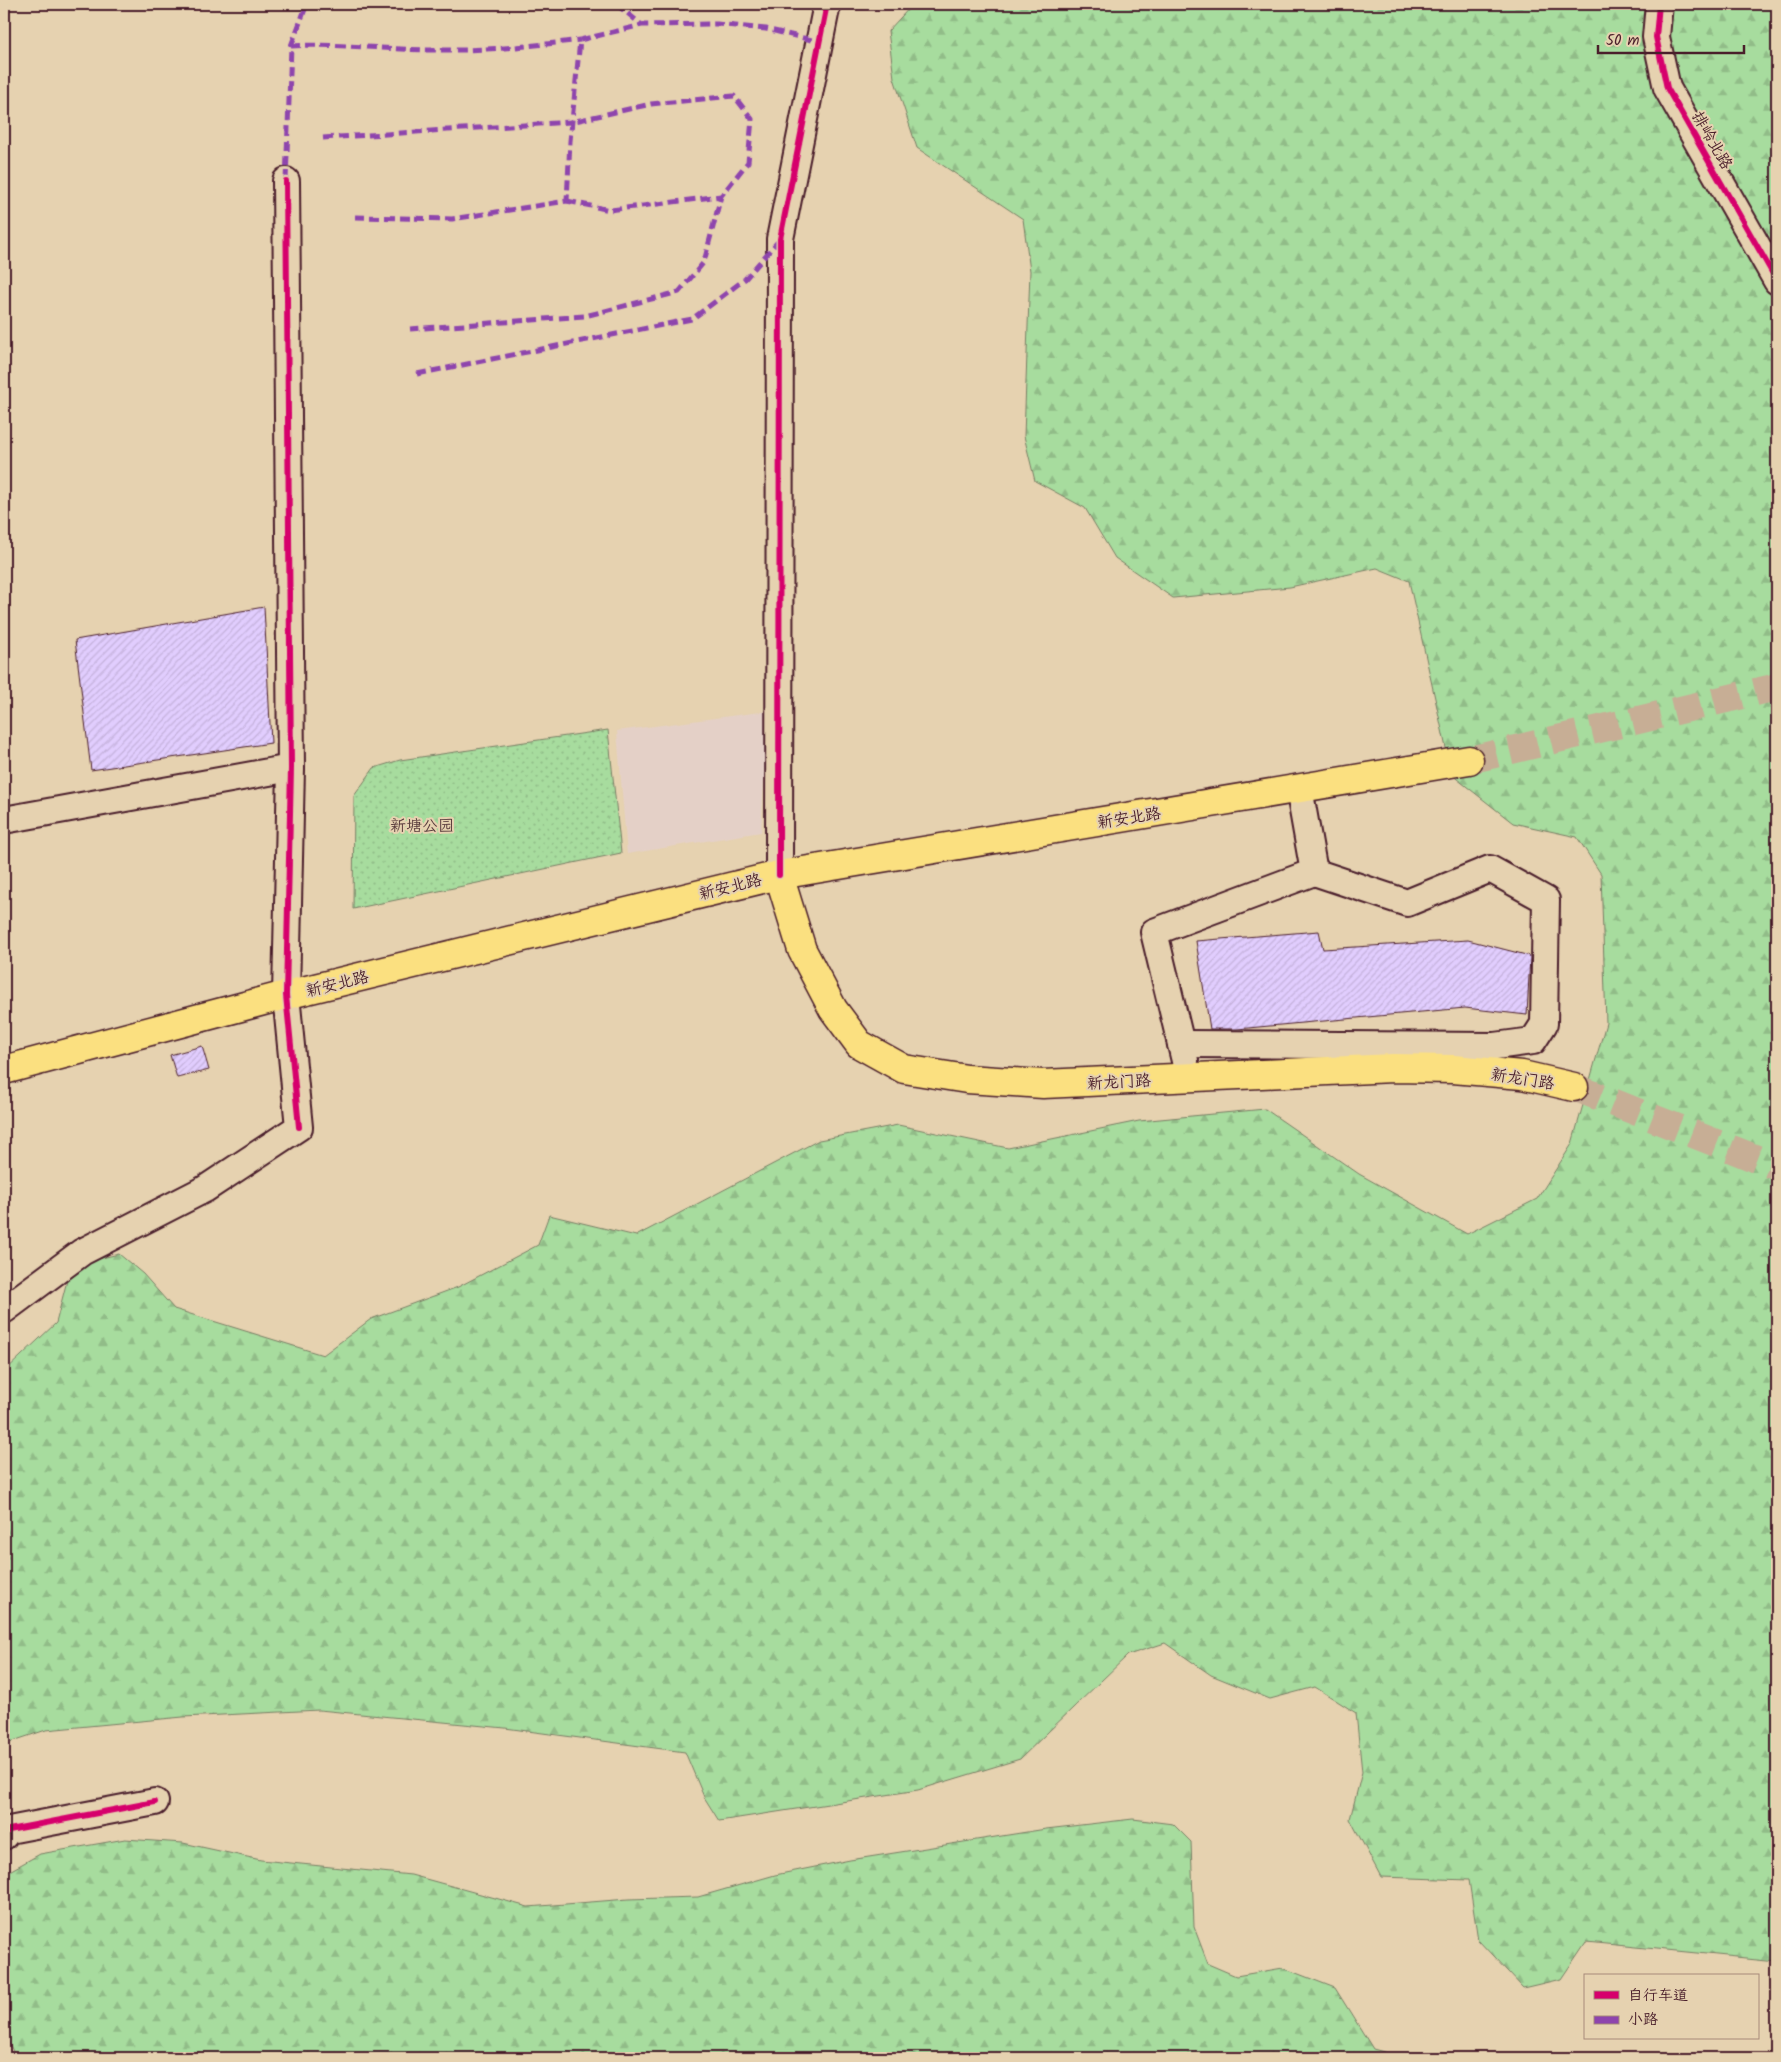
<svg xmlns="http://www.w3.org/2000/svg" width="1781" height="2062" font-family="Kalam,'LXGW WenKai TC',sans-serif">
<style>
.built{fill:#e4d0c7}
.grass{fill:url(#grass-dots);stroke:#787e64}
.forest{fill:url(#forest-firs);stroke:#787e64}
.building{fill:url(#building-hatch);stroke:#4a1f2b}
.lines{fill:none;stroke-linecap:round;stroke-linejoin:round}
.major-tunnel{stroke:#c7ae95;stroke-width:28;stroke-dasharray:28 14;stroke-linecap:butt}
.minor-casing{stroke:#4a1f2b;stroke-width:30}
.major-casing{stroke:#4a1f2b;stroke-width:31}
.minor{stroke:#e6d2b0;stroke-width:26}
.major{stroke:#fbe080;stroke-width:28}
.quiet{stroke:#8e44ad;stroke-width:5;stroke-dasharray:10 5;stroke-linecap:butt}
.cycleway-casing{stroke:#e6d2b0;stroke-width:9}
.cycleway{stroke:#d6006c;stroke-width:6}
.labels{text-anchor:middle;stroke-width:4;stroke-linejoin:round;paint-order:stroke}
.street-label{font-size:16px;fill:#4a1f2b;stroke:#e6d2b0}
.park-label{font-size:16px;fill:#583b3c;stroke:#e6d2b0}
</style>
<defs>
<pattern id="grass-dots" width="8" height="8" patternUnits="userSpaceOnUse" patternTransform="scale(1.25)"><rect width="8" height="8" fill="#a7dc9e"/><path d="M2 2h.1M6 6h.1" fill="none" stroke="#91bc88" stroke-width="1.8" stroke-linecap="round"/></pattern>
<pattern id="forest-firs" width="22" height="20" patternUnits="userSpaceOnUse" patternTransform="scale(1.25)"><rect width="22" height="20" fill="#a7dc9e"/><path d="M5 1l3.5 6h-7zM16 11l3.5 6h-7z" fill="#91bc88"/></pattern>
<pattern id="building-hatch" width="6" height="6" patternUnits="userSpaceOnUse" patternTransform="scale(1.25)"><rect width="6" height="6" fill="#e1cdfe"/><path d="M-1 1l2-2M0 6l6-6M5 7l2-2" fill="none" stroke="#c3b0da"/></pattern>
</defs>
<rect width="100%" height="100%" fill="#e6d2b0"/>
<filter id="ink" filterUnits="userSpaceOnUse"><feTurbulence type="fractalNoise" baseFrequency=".02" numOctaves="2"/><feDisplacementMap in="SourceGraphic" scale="10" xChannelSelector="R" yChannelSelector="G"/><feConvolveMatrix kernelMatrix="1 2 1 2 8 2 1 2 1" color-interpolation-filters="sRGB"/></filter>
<g filter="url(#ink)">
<path class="built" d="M 768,711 L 761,832 L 627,854 L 617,731 Z"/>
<path class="grass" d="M 608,730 L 621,853 L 353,909 L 354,796 L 374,768 L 400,760 Z"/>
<g class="forest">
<path d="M 913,4 L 1777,4 L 1777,1961 L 1586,1942 L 1561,1979 L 1523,1988 L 1478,1940 L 1469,1880 L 1381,1877 L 1350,1819 L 1362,1772 L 1356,1713 L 1315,1687 L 1270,1699 L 1211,1675 L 1165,1643 L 1128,1655 L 1020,1759 L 918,1790 L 719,1821 L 704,1797 L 685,1752 L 505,1728 L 319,1710 L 183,1717 L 46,1730 L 4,1744 L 4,1372 L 56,1323 L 71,1265 L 119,1254 L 143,1274 L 174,1309 L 323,1355 L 371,1319 L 458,1287 L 538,1245 L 549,1215 L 636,1236 L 819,1140 L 898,1125 L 1008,1148 L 1139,1121 L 1265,1109 L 1359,1174 L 1467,1234 L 1537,1199 L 1572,1144 L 1606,1023 L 1601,874 L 1577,837 L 1513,823 L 1452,775 L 1409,581 L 1377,568 L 1290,587 L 1173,598 L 1115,558 L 1085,508 L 1035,481 L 1024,436 L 1030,271 L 1023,219 L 917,148 L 894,78 L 888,31 Z"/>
<path d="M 1133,1819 L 1173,1824 L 1191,1842 L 1194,1927 L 1208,1964 L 1236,1976 L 1283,1968 L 1335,1988 L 1373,2049 L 1406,2058 L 16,2058 L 4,2032 L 4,1874 L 40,1854 L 125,1839 L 183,1843 L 261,1860 L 411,1875 L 528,1907 L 628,1899 L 698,1897 L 775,1875 L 850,1860 L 1046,1829 Z"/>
</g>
<g class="building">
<path d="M 264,607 L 271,743 L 91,770 L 75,640 Z"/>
<path d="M 1319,931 L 1323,949 L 1468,940 L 1530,956 L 1527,1015 L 1465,1008 L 1237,1029 L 1210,1029 L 1196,941 Z"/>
<path d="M 202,1046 L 209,1070 L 177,1078 L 170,1055 Z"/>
</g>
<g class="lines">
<g class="major-tunnel">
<path d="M 1469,760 L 1777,687"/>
<path d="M 1574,1087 L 1777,1167"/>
</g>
<g class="minor-casing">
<g id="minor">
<path d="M 1659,4 L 1656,37 L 1667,88 L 1777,281"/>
<path d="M 4,820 L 291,768"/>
<path d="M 779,875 L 780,239 L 827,4"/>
<path d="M 1181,1044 L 1495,1046 L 1533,1041 L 1544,1024 L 1546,900 L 1490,869 L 1407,903 L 1314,872"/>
<path d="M 1185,1061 L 1154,932 L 1314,872 L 1299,788"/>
<path d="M 4,1310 L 82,1252 L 205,1189 L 299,1127 L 286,995 L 291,768 L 286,181"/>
<path d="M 4,1836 L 9,1830 L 155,1802"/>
</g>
</g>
<g class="major-casing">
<g id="major">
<path d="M 779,875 L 802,950 L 833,1009 L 859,1044 L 904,1069 L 967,1079 L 1043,1084 L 1393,1068 L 1453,1069 L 1522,1075 L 1574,1087"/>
<path d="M 4,1070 L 286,995 L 779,875 L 1469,760"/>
</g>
</g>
<use href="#minor" class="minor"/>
<use href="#major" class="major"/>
<g class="quiet">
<path d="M 616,4 L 642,25"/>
<path d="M 291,46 C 339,43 387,50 435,50 C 484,51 532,46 580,40"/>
<path d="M 323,138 L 571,122 L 651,104 L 734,96 L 752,119 L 748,162 L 721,196 L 704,262 L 679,292 L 585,316 L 410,329"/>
<path d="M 286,181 L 291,46 L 307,4"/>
<path d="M 567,201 L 610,210 L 721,196"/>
<path d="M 355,217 L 452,219 L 567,201 L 570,141 L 580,40 L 642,25 L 717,24 L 766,29 L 820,42"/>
<path d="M 417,374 L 692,319 L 745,279 L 780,239"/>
</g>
<g class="cycleway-casing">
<g id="cycleway">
<path d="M 1659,4 L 1656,37 L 1667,88 L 1777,281"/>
<path d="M 286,181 L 291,768 L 286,995 L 299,1127"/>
<path d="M 779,875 L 780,239 L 827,4"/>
<path d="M 4,1836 L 9,1830 L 155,1802"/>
</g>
</g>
<use href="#cycleway" class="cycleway"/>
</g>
</g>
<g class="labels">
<g class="street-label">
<text transform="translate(1713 140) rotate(60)" y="6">排岭北路</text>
<text transform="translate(1129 817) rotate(-9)" y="6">新安北路</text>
<text transform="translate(730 886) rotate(-14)" y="6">新安北路</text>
<text transform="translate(337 983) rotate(-14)" y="6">新安北路</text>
<text transform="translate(1523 1078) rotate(9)" y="6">新龙门路</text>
<text transform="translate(1119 1081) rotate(-3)" y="6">新龙门路</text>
</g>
<g class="park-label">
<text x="422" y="831">新塘公园</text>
</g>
</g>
<rect width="1781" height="2062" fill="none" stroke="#e6d2b0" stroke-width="20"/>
<rect x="10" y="10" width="1761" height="2042" fill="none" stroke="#4a1f2b" stroke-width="2" filter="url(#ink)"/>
<rect x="1584" y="1974" width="175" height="65" fill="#e6d2b0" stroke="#a88a7b"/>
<rect x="1594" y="1991" width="25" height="8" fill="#d6006c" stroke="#a88a7b"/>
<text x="1628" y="2000" font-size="15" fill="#4a1f2b">自行车道</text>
<rect x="1594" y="2016" width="25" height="8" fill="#8e44ad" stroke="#a88a7b"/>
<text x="1628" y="2024" font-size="15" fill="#4a1f2b">小路</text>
<path d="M1598 45v8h146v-8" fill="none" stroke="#4a1f2b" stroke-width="2.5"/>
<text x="1606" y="45" font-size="15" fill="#4a1f2b" stroke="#e6d2b0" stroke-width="4" paint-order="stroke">50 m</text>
</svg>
